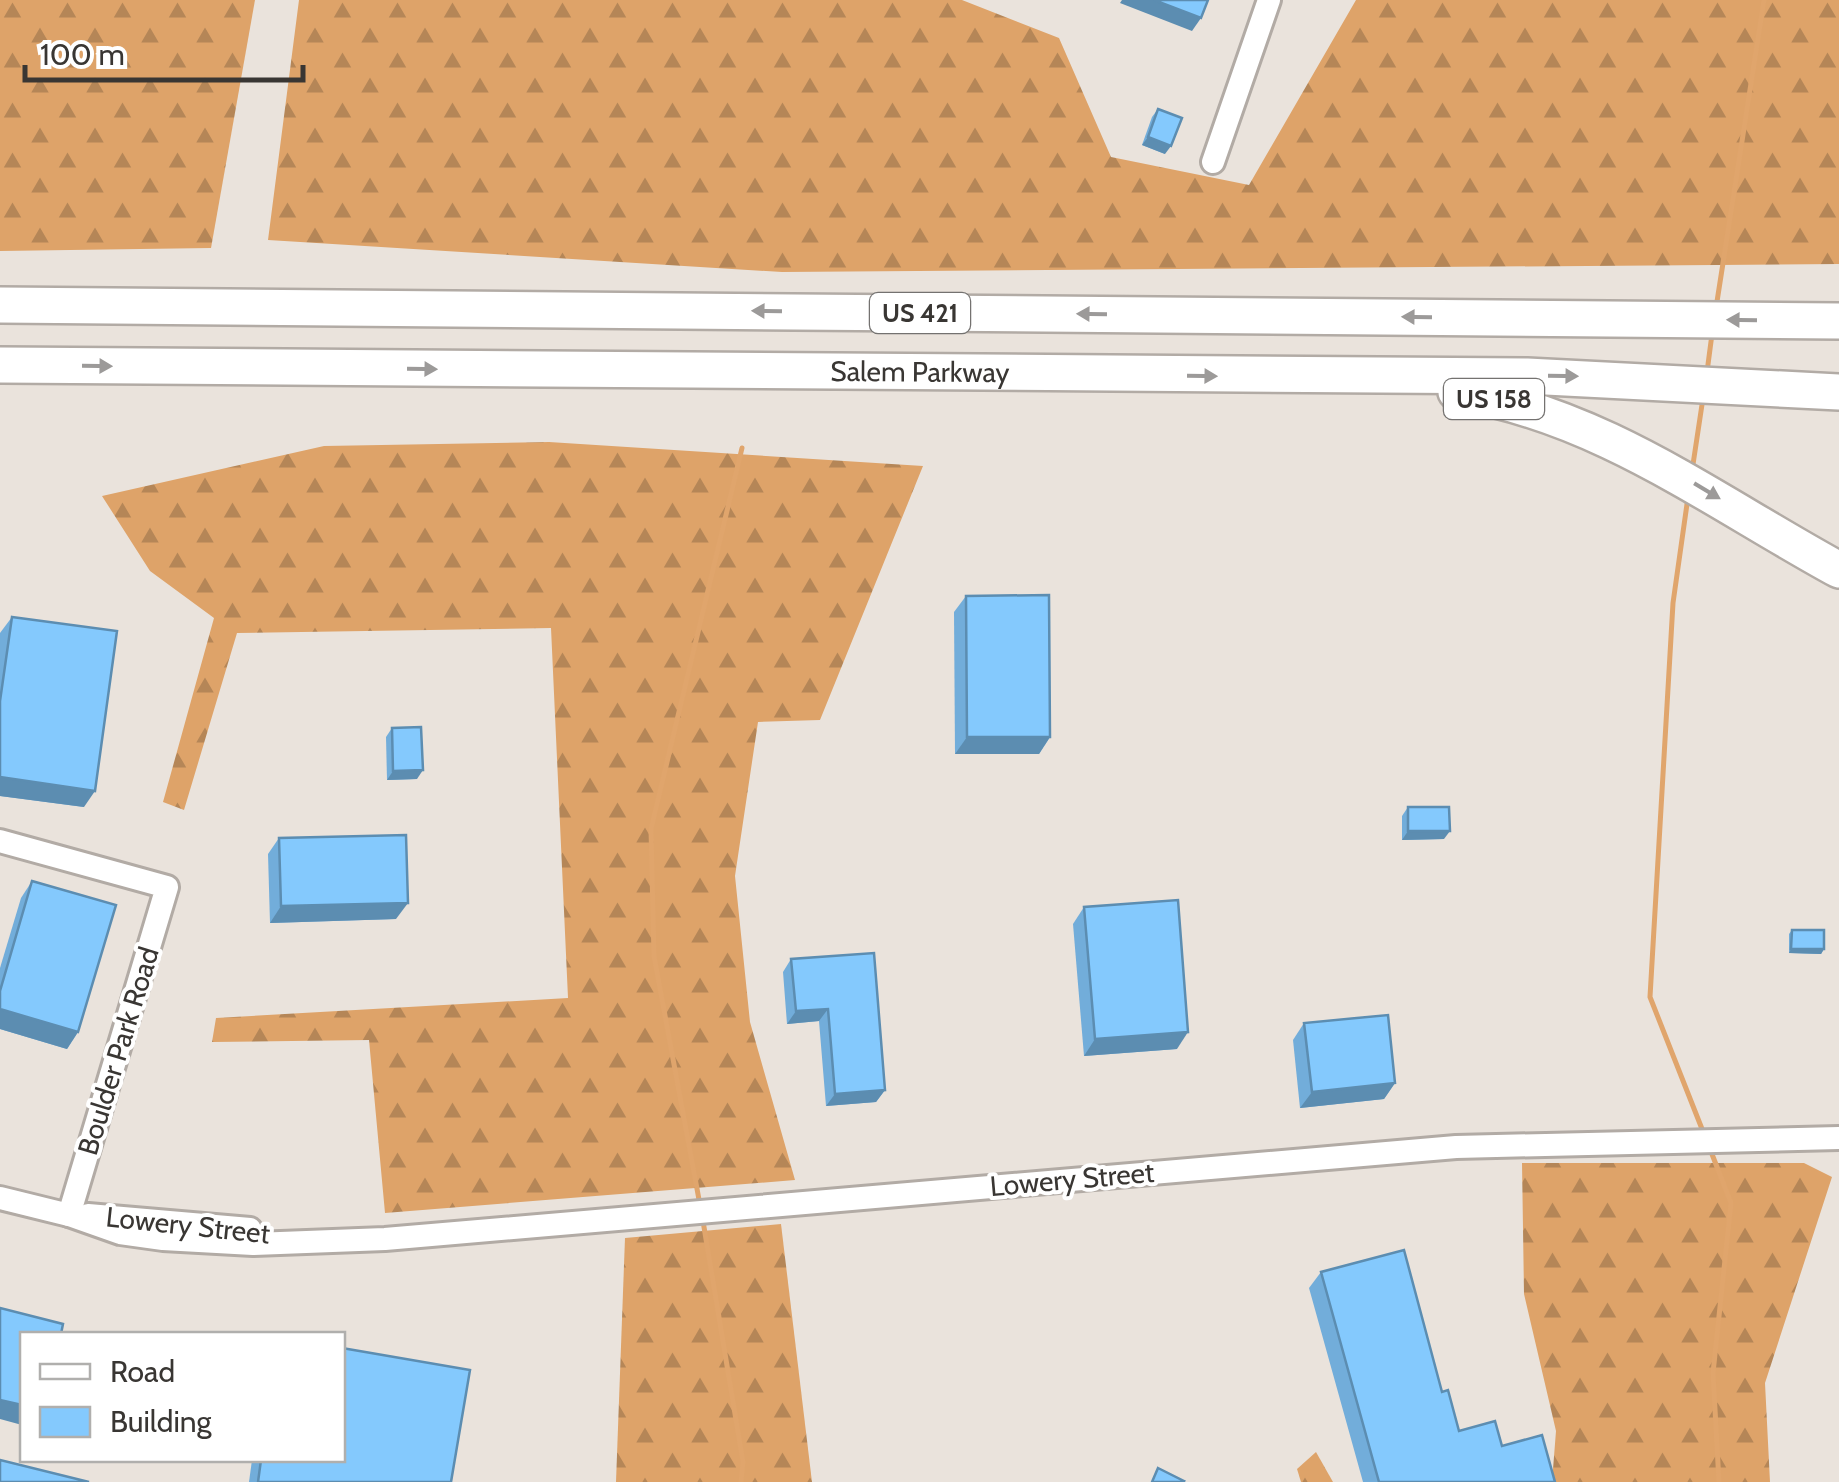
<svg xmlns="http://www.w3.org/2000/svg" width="1839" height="1482" font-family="Cabin,sans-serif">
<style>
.forest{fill:url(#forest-firs)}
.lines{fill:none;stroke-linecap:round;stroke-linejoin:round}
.stream{stroke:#e0a56c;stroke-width:5}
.minor-casing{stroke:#b2aba5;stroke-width:28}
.highway-casing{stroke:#b2aba5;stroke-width:40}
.minor{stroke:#fff;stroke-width:22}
.highway{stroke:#fff;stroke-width:35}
.wall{fill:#72adda}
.shaded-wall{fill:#5c8db1}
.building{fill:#84c9fd;stroke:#5c8db1;stroke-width:2.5}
.oneway{fill:#9c9a99}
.labels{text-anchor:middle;stroke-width:8;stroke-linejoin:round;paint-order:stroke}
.shield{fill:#fff;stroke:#747270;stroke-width:2.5}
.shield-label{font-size:25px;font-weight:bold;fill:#393633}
.street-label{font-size:28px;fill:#393633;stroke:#fff}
</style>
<defs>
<pattern id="forest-firs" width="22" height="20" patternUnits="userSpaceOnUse" patternTransform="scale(2.5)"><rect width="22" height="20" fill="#dea369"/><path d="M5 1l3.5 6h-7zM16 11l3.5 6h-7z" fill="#b58657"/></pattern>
</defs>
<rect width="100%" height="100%" fill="#eae3dc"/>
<g class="forest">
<path d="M 0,0 L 255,0 L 211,248 L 0,251 Z"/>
<path d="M 299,0 L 962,0 L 1059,38 L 1111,157 L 1249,185 L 1356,0 L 1839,0 L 1839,264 L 782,272 L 268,240 Z"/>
<path d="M 549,442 L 923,466 L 820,720 L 758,722 L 735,876 L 750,1022 L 795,1180 L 385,1213 L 369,1040 L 212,1042 L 216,1018 L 568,998 L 551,628 L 237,633 L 184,810 L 163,802 L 214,618 L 150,571 L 102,496 L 324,446 Z"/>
<path d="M 1522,1163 L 1804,1163 L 1832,1177 L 1765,1383 L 1770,1482 L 1552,1482 L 1556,1431 L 1524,1294 Z"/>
<path d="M 781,1224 L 812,1482 L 616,1482 L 625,1238 Z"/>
<path d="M 1316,1452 L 1333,1482 L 1301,1482 L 1297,1469 Z"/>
</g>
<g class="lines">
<g class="stream">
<path d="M 1716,308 L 1764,0"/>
<path d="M 1707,372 L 1712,334"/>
<path d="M 1692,471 L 1703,398"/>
<path d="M 1688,497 L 1673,603 L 1650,997 L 1704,1134"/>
<path d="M 1710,1149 L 1731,1203 L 1713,1373 L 1719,1482"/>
<path d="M 700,1205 L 654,956 L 651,829 L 742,448"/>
<path d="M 703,1221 L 743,1462 L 741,1482"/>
</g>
<g class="minor-casing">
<g id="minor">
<path d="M 1213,162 L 1269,0"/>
<path d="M 0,841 L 167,887 L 69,1215"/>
<path d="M 0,1198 L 69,1215 L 120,1233 L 163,1239 L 253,1244 L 385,1239 L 1456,1147 L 1839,1138"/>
<path d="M 88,1215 L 250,1229"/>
</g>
</g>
<g class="highway-casing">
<g id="highway">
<path d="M 0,305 L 1839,321"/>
<path id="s1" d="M 0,365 L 1527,376 L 1839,392"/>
<path d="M 1456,392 C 1600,414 1714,502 1839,570"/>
</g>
</g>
<use href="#minor" class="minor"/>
<use href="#highway" class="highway"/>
</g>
<g class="wall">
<path d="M 1158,109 L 1165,154 L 1142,145 L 1152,117 Z"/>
<path d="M 966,596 L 1050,737 L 1039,754 L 955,754 L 954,612 Z"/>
<path d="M 12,617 L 84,807 L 0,796 L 0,633 Z"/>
<path d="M 392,728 L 417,779 L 387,780 L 386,737 Z"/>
<path d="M 1408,807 L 1444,839 L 1402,840 L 1402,816 Z"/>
<path d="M 279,838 L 396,919 L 270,923 L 268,854 Z"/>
<path d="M 32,881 L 78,1032 L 67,1049 L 0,1029 L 0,968 L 21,898 Z"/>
<path d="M 1084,907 L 1177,1049 L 1084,1056 L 1073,924 Z"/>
<path d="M 1792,930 L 1824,949 L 1821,954 L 1789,953 L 1789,934 Z"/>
<path d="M 791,959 L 885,1090 L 876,1102 L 826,1106 L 819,1021 L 787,1024 L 783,972 Z"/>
<path d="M 1304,1023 L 1395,1083 L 1384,1099 L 1300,1108 L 1293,1040 Z"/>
<path d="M 1321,1272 L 1442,1392 L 1459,1431 L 1502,1446 L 1555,1482 L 1363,1482 L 1309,1288 Z"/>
<path d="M 252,1460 L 342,1460 L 451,1482 L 249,1482 Z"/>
</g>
<g class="shaded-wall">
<path d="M 1122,0 L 1154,0 L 1201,18 L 1192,31 L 1120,3 Z"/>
<path d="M 1148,137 L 1171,146 L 1165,154 L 1142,145 Z"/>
<path d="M 967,737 L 1050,737 L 1039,754 L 955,754 Z"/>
<path d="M 423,770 L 417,779 L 387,780 L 393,771 Z"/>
<path d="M 0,777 L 95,791 L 84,807 L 0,796 Z"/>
<path d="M 1408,831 L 1450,831 L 1444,839 L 1402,840 Z"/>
<path d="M 408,903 L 396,919 L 270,923 L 281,906 Z"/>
<path d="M 1791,949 L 1824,949 L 1821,954 L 1789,953 Z"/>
<path d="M 0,1009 L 78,1032 L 67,1049 L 0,1029 Z"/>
<path d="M 828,1009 L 819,1021 L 787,1024 L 796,1011 Z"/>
<path d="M 1188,1032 L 1177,1049 L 1084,1056 L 1095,1039 Z"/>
<path d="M 1395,1083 L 1384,1099 L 1300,1108 L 1312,1092 Z"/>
<path d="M 885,1090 L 876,1102 L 826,1106 L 835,1094 Z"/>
<path d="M 0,1400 L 22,1405 L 22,1425 L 0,1419 Z"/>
</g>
<g class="building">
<path d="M 1154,0 L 1208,0 L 1201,18 Z"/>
<path d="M 1158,109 L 1182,118 L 1171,146 L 1148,137 Z"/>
<path d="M 1049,595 L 1050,737 L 967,737 L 966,596 Z"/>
<path d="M 12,617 L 117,631 L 95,791 L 0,777 L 0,701 Z"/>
<path d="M 421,727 L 423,770 L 393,771 L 392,728 Z"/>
<path d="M 1408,807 L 1449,807 L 1450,831 L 1408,831 Z"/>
<path d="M 406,835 L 408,903 L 281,906 L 279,838 Z"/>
<path d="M 32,881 L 116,905 L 78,1032 L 0,1009 L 0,991 Z"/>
<path d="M 1178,900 L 1188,1032 L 1095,1039 L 1084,907 Z"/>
<path d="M 1792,930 L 1824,930 L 1824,949 L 1791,949 Z"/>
<path d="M 874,953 L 885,1090 L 835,1094 L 828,1009 L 796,1011 L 791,959 Z"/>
<path d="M 1388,1015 L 1395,1083 L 1312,1092 L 1304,1023 Z"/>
<path d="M 1404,1250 L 1442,1392 L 1448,1390 L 1459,1431 L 1495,1421 L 1502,1446 L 1542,1435 L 1555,1482 L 1379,1482 L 1321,1272 Z"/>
<path d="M 0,1308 L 63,1324 L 61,1334 L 22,1334 L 22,1405 L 0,1400 Z"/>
<path d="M 342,1348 L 470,1370 L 451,1482 L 258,1482 L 261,1460 L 342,1460 Z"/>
<path d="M 0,1460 L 89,1482 L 0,1482 Z"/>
<path d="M 1158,1468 L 1184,1481 L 1183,1482 L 1152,1482 Z"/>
</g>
<defs><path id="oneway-solid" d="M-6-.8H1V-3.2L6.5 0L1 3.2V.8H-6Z" transform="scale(2.5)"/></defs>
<g class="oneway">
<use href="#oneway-solid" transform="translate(767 311) rotate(-179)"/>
<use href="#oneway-solid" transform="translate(1092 314) rotate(-179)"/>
<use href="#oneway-solid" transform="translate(1417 317) rotate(-179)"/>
<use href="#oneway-solid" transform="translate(1742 320) rotate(-179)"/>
<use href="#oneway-solid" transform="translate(97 366) rotate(1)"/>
<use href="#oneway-solid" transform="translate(422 369) rotate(1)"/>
<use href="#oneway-solid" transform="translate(1202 376) rotate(1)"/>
<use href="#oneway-solid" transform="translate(1563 376) rotate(1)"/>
<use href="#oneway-solid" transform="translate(1707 491) rotate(31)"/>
</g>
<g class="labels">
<g class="shield">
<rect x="870" y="293" width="100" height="40" rx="8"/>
<rect x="1444" y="379" width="100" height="40" rx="8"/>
</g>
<g class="shield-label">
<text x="920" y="322">US 421</text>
<text x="1494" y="408">US 158</text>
</g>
<g class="street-label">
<text dy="10" stroke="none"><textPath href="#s1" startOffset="920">Salem Parkway</textPath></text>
<text transform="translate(118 1051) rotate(-73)" y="10">Boulder Park Road</text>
<text transform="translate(1072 1179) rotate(-5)" y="10">Lowery Street</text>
<text transform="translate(188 1225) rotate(6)" y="10">Lowery Street</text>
</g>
</g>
<rect x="20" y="1332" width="325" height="130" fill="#ffffff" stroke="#b0afad" stroke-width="2.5"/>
<rect x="40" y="1364" width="50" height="15" fill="#ffffff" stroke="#b0afad" stroke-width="2.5"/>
<text x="110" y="1382" font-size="30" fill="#393633">Road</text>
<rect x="40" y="1407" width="50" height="30" fill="#84c9fd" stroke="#b0afad" stroke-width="2.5"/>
<text x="110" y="1432" font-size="30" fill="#393633">Building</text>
<path d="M25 65v15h278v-15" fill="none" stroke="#393633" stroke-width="5"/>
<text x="40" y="65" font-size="30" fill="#393633" stroke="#ffffff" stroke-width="8" paint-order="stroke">100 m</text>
</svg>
